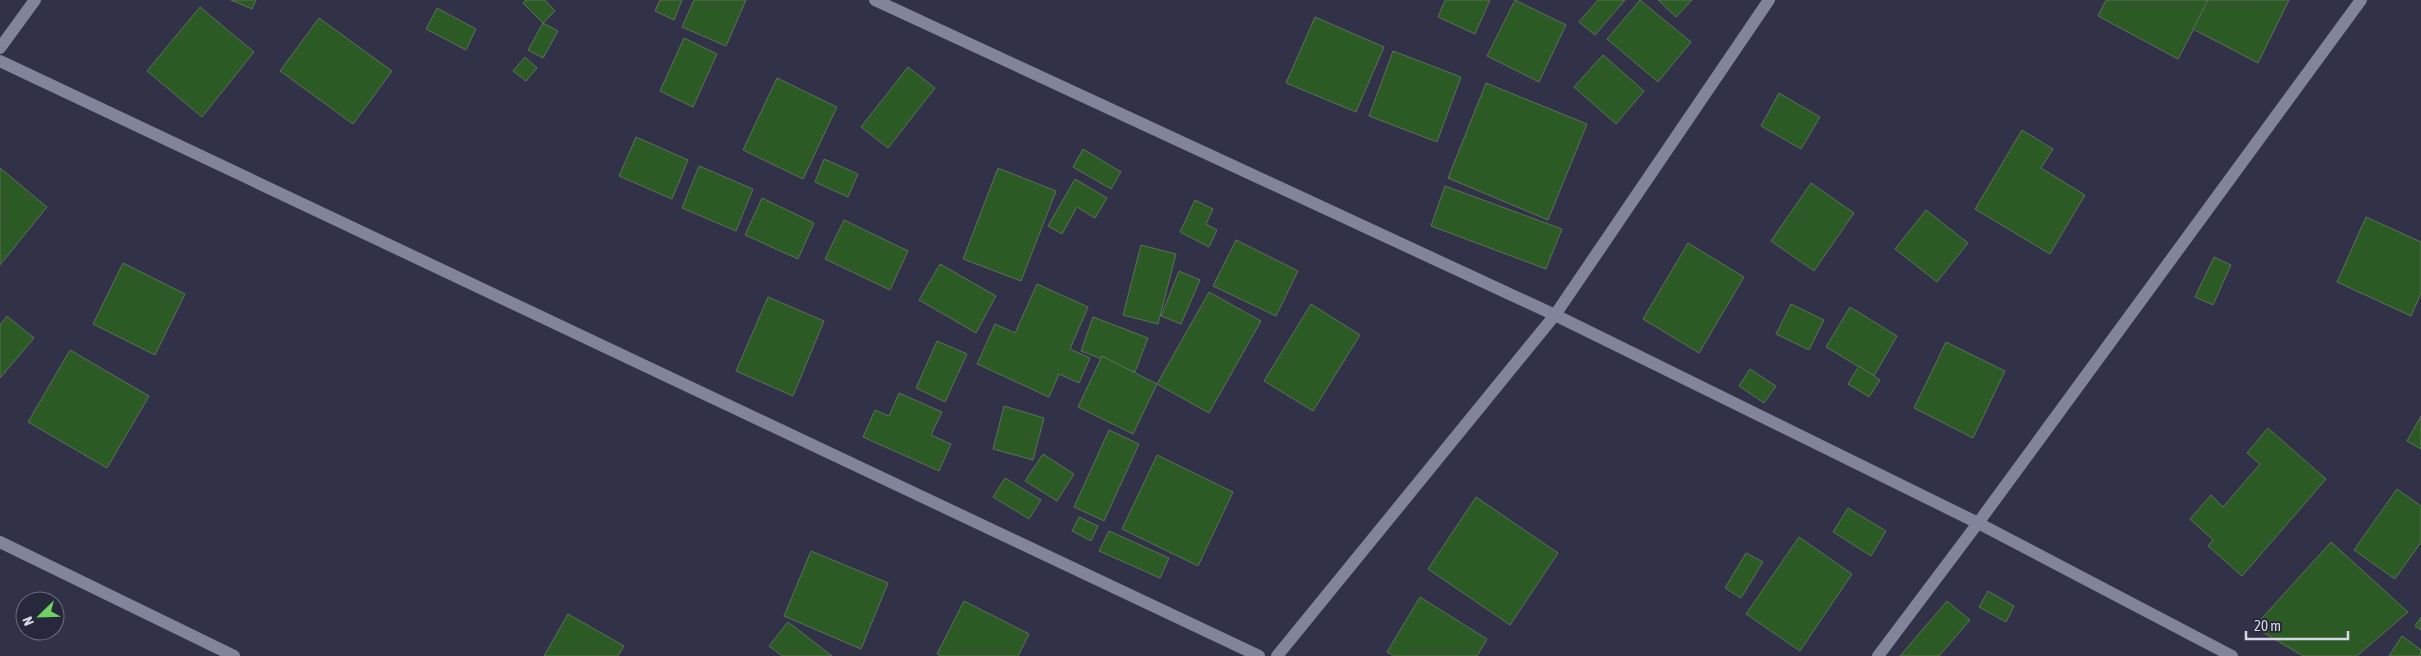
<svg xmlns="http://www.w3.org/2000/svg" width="2421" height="656" font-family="'Asap Condensed',sans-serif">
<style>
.building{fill:#2b5a24;stroke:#5e6f5b}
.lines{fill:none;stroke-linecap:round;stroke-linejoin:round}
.minor{stroke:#82849c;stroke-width:12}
</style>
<rect width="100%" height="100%" fill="#313247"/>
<g class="building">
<path d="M 231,0 L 256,0 L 252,9 Z"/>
<path d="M 526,0 L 545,0 L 555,11 L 543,23 L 523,3 Z"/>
<path d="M 660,0 L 682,0 L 674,20 L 655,11 Z"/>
<path d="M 694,0 L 746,0 L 726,46 L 682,27 Z"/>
<path d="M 1445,0 L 1490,0 L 1475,34 L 1438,17 Z"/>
<path d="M 1515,0 L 1566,25 L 1539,82 L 1487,56 Z"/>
<path d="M 1598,0 L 1625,0 L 1595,35 L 1579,22 Z"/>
<path d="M 1640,0 L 1691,42 L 1658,82 L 1607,39 Z"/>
<path d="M 1658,0 L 1692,0 L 1676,17 Z"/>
<path d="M 2106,0 L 2209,0 L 2178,59 L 2098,16 Z"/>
<path d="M 2208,0 L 2289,0 L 2258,63 L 2193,29 Z"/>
<path d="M 200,7 L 254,52 L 202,117 L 147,71 Z"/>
<path d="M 437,8 L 476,29 L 466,50 L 426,29 Z"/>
<path d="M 1315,17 L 1384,47 L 1356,112 L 1286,83 Z"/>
<path d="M 319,18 L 392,71 L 353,124 L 280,71 Z"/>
<path d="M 543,23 L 558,31 L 543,58 L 528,50 Z"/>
<path d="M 684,38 L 717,54 L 693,107 L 660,91 Z"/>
<path d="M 1393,51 L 1461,77 L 1437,142 L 1369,116 Z"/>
<path d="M 1603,55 L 1644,91 L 1616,124 L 1574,87 Z"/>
<path d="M 525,57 L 537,68 L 526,81 L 513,71 Z"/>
<path d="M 908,67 L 935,88 L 888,148 L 861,127 Z"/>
<path d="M 777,78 L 837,107 L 803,179 L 743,150 Z"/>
<path d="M 1486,83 L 1587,124 L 1548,220 L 1448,178 Z"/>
<path d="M 1779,93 L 1820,117 L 1801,149 L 1761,126 Z"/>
<path d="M 2022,130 L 2053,149 L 2041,168 L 2085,195 L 2050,254 L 1975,209 Z"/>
<path d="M 636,137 L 688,160 L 672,199 L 619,176 Z"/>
<path d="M 1083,149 L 1121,172 L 1111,189 L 1073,167 Z"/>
<path d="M 824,159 L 858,174 L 848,197 L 815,182 Z"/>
<path d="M 699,166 L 753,189 L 736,231 L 682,208 Z"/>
<path d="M 0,168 L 47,207 L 0,265 Z"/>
<path d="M 998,168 L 1056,191 L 1021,281 L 963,259 Z"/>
<path d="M 1075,179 L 1107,198 L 1095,218 L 1077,207 L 1062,234 L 1048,226 Z"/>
<path d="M 1811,183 L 1854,213 L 1814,271 L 1771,241 Z"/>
<path d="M 1445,186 L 1562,229 L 1546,269 L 1431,226 Z"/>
<path d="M 762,198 L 814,223 L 798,259 L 745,235 Z"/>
<path d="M 1195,200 L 1213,209 L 1206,224 L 1217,230 L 1209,247 L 1180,232 Z"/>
<path d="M 1926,210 L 1968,243 L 1937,282 L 1895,249 Z"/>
<path d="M 2366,217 L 2421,242 L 2421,293 L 2411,316 L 2337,282 Z"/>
<path d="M 844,220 L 908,251 L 890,290 L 825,259 Z"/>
<path d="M 1236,240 L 1298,271 L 1276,316 L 1213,286 Z"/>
<path d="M 1688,243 L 1744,277 L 1699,353 L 1643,319 Z"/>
<path d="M 1141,245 L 1176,254 L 1158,324 L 1123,315 Z"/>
<path d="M 2214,257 L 2231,265 L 2213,305 L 2195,297 Z"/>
<path d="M 123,263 L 185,294 L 155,355 L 93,324 Z"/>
<path d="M 940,264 L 996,296 L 976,333 L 919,300 Z"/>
<path d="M 1179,271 L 1200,280 L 1181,324 L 1161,316 Z"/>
<path d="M 1037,284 L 1088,307 L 1070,349 L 1090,358 L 1079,383 L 1059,374 L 1049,397 L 977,364 L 995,324 L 1015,333 Z"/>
<path d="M 1209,292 L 1261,321 L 1209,413 L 1157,384 Z"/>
<path d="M 768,297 L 824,321 L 793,396 L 736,371 Z"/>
<path d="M 1311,304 L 1360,335 L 1313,411 L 1264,381 Z"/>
<path d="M 1791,304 L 1824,320 L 1809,350 L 1776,334 Z"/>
<path d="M 1850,307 L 1897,336 L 1874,376 L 1826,347 Z"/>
<path d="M 7,316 L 34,338 L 0,378 L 0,325 Z"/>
<path d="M 1093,317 L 1148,338 L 1135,372 L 1081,351 Z"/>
<path d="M 937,341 L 967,354 L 945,402 L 916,388 Z"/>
<path d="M 1946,342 L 2005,371 L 1973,438 L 1914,408 Z"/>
<path d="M 70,350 L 149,396 L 107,468 L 28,422 Z"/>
<path d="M 1102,356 L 1157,384 L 1133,434 L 1078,407 Z"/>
<path d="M 1859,366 L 1880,380 L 1869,397 L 1848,384 Z"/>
<path d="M 1750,369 L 1776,386 L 1764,403 L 1739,386 Z"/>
<path d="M 899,393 L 942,412 L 931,435 L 951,444 L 939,471 L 863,437 L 875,410 L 889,416 Z"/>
<path d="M 1004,406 L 1044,418 L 1033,460 L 993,449 Z"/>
<path d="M 2421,416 L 2421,449 L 2407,441 Z"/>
<path d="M 2268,428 L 2326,479 L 2242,576 L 2208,546 L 2213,540 L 2190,519 L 2211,495 L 2223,507 L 2260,464 L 2247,453 Z"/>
<path d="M 1109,430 L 1139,444 L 1104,521 L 1074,507 Z"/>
<path d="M 1043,454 L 1074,474 L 1057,501 L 1025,481 Z"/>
<path d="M 1157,455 L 1233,492 L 1198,566 L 1122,529 Z"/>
<path d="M 1005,478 L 1041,500 L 1029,519 L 993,497 Z"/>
<path d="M 2397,489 L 2421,506 L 2421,542 L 2395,579 L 2354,550 Z"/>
<path d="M 1476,497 L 1558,553 L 1510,625 L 1428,569 Z"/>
<path d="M 1848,508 L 1886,531 L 1871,556 L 1833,532 Z"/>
<path d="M 1079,517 L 1098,526 L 1091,541 L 1072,531 Z"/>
<path d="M 1109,531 L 1169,558 L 1160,578 L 1099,551 Z"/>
<path d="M 1799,537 L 1852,574 L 1800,651 L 1746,614 Z"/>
<path d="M 2331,542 L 2408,612 L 2357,656 L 2303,656 L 2254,627 Z"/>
<path d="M 811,551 L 888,583 L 861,649 L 784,616 Z"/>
<path d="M 1746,553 L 1763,562 L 1741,598 L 1725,588 Z"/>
<path d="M 1988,591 L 2014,606 L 2006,622 L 1979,607 Z"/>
<path d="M 1420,597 L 1487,639 L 1477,656 L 1394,656 L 1387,652 Z"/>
<path d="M 964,601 L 1029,634 L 1018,656 L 941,656 L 937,654 Z"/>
<path d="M 1947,601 L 1970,620 L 1939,656 L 1900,656 Z"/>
<path d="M 568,614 L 624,646 L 618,656 L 544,656 Z"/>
<path d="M 2421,617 L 2421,630 L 2415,626 Z"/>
<path d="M 788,622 L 832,656 L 782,656 L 769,646 Z"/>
<path d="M 2402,636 L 2421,650 L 2420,656 L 2389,656 Z"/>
</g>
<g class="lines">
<g class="minor">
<path d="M 875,0 L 1555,315 L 1978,523 L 2232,656"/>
<path d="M 0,48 L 35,0"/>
<path d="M 0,61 L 1259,656"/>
<path d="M 0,542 L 234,656"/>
<path d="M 1277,656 L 1555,315 L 1769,0"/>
<path d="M 1878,656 L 1978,523 L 2361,0"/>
</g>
</g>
<g transform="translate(40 616) rotate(247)"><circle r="24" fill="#27283c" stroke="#6d6e80"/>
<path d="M0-4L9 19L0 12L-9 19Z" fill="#6fd360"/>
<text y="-8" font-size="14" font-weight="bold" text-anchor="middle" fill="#d7d8e5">N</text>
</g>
<path d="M2246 631v8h102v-8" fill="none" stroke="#d7d8e5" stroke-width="2.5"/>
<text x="2254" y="631" font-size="15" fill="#d7d8e5" stroke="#27283c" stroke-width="4" paint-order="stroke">20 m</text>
</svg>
